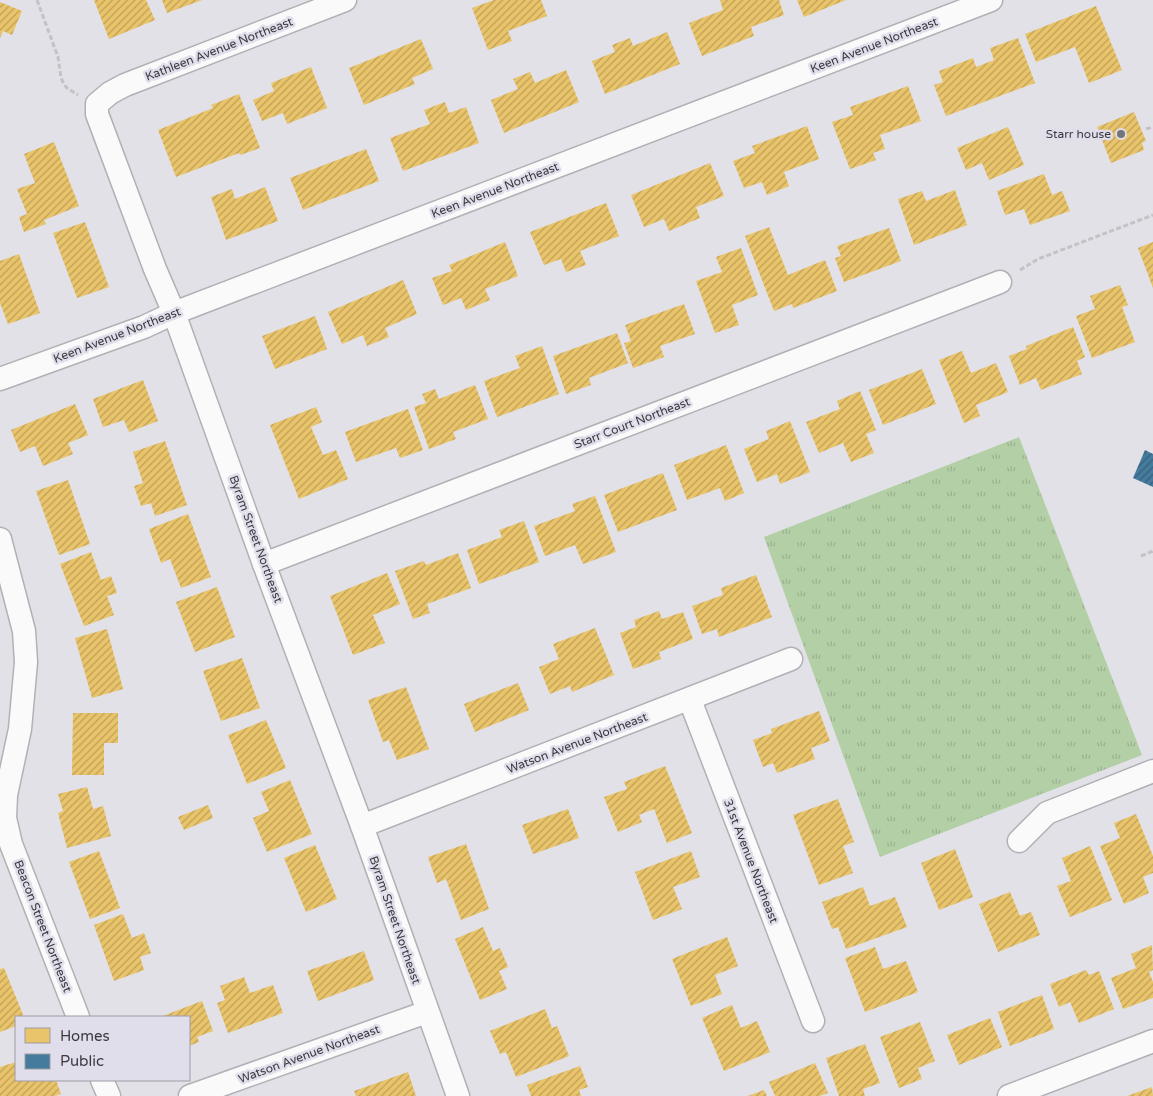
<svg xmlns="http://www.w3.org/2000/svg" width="1153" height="1096" font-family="'Varela Round',sans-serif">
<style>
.grass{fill:url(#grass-tufts)}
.homes{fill:url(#homes-hatch)}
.public{fill:url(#public-hatch)}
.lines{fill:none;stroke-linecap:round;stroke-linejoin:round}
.street-casing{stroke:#b1b1b5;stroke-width:25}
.path{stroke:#c4c2c6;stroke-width:3;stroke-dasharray:5 2.5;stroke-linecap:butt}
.street{stroke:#fbfafb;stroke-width:22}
.poi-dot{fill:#75747a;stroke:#e0deea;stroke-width:2}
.labels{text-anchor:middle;stroke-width:5;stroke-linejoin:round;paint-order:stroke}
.street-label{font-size:12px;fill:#3b3a3f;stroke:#e0deea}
.poi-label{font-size:12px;fill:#3b3a3f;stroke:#e0deea;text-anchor:end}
</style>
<defs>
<pattern id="grass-tufts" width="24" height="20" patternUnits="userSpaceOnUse" patternTransform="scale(1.25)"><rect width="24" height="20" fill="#b2cfa6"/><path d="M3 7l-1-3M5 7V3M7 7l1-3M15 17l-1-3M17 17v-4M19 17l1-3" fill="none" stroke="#9ab290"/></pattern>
<pattern id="homes-hatch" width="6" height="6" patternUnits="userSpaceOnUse" patternTransform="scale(1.25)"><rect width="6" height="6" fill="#e9c46a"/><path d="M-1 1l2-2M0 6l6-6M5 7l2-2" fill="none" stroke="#bea059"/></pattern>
<pattern id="public-hatch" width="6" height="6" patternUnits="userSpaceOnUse" patternTransform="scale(1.25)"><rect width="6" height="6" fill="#457b9d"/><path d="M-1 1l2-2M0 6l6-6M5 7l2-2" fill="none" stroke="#38607a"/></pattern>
</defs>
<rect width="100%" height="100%" fill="#e2e1e7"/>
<path class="grass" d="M 1019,437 L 1142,755 L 880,857 L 764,537 Z"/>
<g class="homes">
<path d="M 94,0 L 146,0 L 155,20 L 109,39 Z"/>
<path d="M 162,0 L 202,0 L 167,13 Z"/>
<path d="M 494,0 L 541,0 L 547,16 L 508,31 L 512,41 L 488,50 L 472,8 Z"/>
<path d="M 720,0 L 779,0 L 784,15 L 751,27 L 754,36 L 702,56 L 689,23 L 723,10 Z"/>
<path d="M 797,0 L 846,0 L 804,17 Z"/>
<path d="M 0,2 L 22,11 L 12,35 L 3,31 L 0,38 Z"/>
<path d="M 1096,6 L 1122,70 L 1089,83 L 1075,47 L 1036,62 L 1025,34 Z"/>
<path d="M 667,32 L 680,64 L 605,94 L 592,61 L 615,52 L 612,45 L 630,38 L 633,46 Z"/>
<path d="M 1018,38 L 1035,83 L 946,116 L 934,85 L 943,82 L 939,71 L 973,58 L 976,67 L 994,60 L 990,48 Z"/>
<path d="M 421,39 L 433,69 L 412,78 L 415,84 L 364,105 L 349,68 Z"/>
<path d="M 311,67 L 327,108 L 287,124 L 283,113 L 262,121 L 253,100 L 274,91 L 271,83 Z"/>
<path d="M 566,70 L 579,102 L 504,133 L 491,100 L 518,89 L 513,79 L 530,72 L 535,83 Z"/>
<path d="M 908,86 L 921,121 L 880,135 L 885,149 L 873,153 L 876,160 L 850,169 L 832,122 L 853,115 L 850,107 Z"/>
<path d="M 239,94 L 260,148 L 240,155 L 239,153 L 176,177 L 158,130 L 213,108 L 211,105 Z"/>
<path d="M 445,102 L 449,113 L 466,107 L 479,143 L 403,171 L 390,138 L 430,124 L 424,110 Z"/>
<path d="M 1134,112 L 1146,141 L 1142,143 L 1144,150 L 1111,163 L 1097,127 Z"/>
<path d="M 807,126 L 819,159 L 784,172 L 789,186 L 767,195 L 762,182 L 744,188 L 733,161 L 755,153 L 752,146 Z"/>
<path d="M 1008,127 L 1024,165 L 989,180 L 982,163 L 966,170 L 957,148 Z"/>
<path d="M 54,142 L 79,206 L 44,220 L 46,224 L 24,232 L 19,217 L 27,214 L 17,189 L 35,183 L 24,154 Z"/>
<path d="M 366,149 L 379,181 L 303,210 L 290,178 Z"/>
<path d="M 710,163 L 724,196 L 696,207 L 700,218 L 669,231 L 664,219 L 644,227 L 631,195 Z"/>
<path d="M 1044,174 L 1052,195 L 1062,191 L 1070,211 L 1030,225 L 1024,209 L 1005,215 L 997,191 Z"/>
<path d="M 265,187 L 278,221 L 226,240 L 211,197 L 232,189 L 235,199 Z"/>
<path d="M 955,190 L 967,225 L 914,245 L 898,199 L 922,191 L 926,201 Z"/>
<path d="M 606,203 L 619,236 L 580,251 L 586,265 L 566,272 L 561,259 L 544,265 L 530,232 Z"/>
<path d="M 85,222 L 109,287 L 77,298 L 53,233 Z"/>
<path d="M 769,227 L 788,275 L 825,260 L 837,291 L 793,308 L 792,304 L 774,311 L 745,236 Z"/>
<path d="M 889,228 L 901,261 L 844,282 L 835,258 L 841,256 L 837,246 Z"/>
<path d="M 505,242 L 518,276 L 485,289 L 490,300 L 466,310 L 461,298 L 443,305 L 432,278 L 452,271 L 449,265 Z"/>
<path d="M 1153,242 L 1153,288 L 1138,248 Z"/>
<path d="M 741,248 L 758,295 L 732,305 L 739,325 L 715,333 L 696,281 L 722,272 L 716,257 Z"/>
<path d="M 19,254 L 40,313 L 8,324 L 0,303 L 0,261 Z"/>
<path d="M 403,280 L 417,314 L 385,328 L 389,337 L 367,346 L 363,335 L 342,344 L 328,312 Z"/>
<path d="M 1120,285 L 1128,305 L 1122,307 L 1135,342 L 1092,358 L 1076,316 L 1095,309 L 1090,296 Z"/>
<path d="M 684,304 L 695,334 L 660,346 L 664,357 L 633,368 L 624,343 L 631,341 L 625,325 Z"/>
<path d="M 315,316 L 327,349 L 275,369 L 262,336 Z"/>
<path d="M 1073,327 L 1085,357 L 1077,361 L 1082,374 L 1041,390 L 1036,378 L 1020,385 L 1009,356 L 1027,349 L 1026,346 Z"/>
<path d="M 617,333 L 628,363 L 589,378 L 591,385 L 566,394 L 553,356 Z"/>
<path d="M 542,346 L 559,394 L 497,417 L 484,381 L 520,368 L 515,356 Z"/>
<path d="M 962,351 L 971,373 L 996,363 L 1008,392 L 976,405 L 980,416 L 964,423 L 939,360 Z"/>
<path d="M 922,369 L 936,404 L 883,425 L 869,390 Z"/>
<path d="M 143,380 L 158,421 L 129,432 L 124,420 L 103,427 L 93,399 Z"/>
<path d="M 475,385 L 488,419 L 453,432 L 456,439 L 429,449 L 414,407 L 426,403 L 422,394 L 435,389 L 439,399 Z"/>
<path d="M 860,391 L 876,430 L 866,434 L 874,453 L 851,462 L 843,443 L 819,453 L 806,422 L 840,409 L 837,401 Z"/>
<path d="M 75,404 L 88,435 L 68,443 L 73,454 L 43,466 L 35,446 L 20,452 L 11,430 Z"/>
<path d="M 316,407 L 322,422 L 311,427 L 323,455 L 336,450 L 348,479 L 299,499 L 270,425 Z"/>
<path d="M 408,409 L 423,450 L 400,458 L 396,448 L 356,462 L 345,432 Z"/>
<path d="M 790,421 L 810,472 L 780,484 L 777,474 L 757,482 L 744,449 L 769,439 L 766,431 Z"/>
<path d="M 165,441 L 187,505 L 155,516 L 151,503 L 141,506 L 134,486 L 143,483 L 133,452 Z"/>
<path d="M 726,445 L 744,493 L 725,501 L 720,488 L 687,500 L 674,465 Z"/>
<path d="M 663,473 L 677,510 L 618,532 L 604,495 Z"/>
<path d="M 68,480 L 90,544 L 59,555 L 36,491 Z"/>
<path d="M 595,496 L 616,552 L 583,564 L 575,545 L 545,556 L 534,526 L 575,511 L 572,504 Z"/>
<path d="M 188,514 L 211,577 L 181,588 L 170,559 L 161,563 L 149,529 Z"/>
<path d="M 524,521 L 539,562 L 479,584 L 467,550 L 502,537 L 499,530 Z"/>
<path d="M 91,552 L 101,580 L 111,576 L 117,593 L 107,596 L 114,615 L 84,626 L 60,564 Z"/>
<path d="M 458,553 L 471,588 L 427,604 L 430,613 L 413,619 L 395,571 L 424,561 L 426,565 Z"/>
<path d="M 387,573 L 400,604 L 373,615 L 385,643 L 353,655 L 330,596 Z"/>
<path d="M 756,575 L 772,617 L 719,637 L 717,629 L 702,634 L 692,606 L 723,595 L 721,588 Z"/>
<path d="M 217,587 L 235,637 L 195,652 L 176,602 Z"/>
<path d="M 659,611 L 662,619 L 683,612 L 693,639 L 659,652 L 661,659 L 633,669 L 620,633 L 636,627 L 634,620 Z"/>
<path d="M 595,628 L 614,675 L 572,692 L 570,686 L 550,694 L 539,667 L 559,659 L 553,644 Z"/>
<path d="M 107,629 L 123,689 L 92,698 L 75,638 Z"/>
<path d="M 242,658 L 260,708 L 221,721 L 203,671 Z"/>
<path d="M 518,683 L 529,710 L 475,732 L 464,704 Z"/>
<path d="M 406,687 L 429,749 L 397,760 L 389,740 L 383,742 L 368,700 Z"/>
<path d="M 819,711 L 830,741 L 811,748 L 815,759 L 777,773 L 773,763 L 763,767 L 753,740 L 772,733 L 771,729 Z"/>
<path d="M 73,713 L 118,713 L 118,743 L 104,743 L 104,775 L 72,775 Z"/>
<path d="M 266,720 L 286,768 L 247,784 L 228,735 Z"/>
<path d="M 665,766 L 692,833 L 667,843 L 654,809 L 639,815 L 642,822 L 618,832 L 604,797 L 627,789 L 624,782 Z"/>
<path d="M 290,780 L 312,834 L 267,852 L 253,818 L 269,811 L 261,792 Z"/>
<path d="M 87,787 L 93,809 L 103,806 L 111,836 L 67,848 L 58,813 L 63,811 L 58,794 Z"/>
<path d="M 838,799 L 854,842 L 843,846 L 853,873 L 819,885 L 793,815 Z"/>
<path d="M 208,805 L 213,818 L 184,830 L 178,817 Z"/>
<path d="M 568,809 L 579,838 L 533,854 L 522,825 Z"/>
<path d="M 1136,814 L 1153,856 L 1153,873 L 1143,877 L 1149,893 L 1124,904 L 1100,846 L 1120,838 L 1114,823 Z"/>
<path d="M 466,844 L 489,909 L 461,920 L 446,879 L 437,883 L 428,857 Z"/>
<path d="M 315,845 L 337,899 L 306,912 L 284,858 Z"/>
<path d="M 1090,846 L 1112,900 L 1070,917 L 1057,886 L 1071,881 L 1062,858 Z"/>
<path d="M 955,849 L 973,897 L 939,910 L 921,863 Z"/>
<path d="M 99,851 L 120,908 L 90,919 L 69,862 Z"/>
<path d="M 691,851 L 700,877 L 673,887 L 682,909 L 653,920 L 635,872 Z"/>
<path d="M 863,887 L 870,906 L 895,897 L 907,927 L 846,949 L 838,927 L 832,929 L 822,902 Z"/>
<path d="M 1010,892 L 1020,916 L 1031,912 L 1040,935 L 998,952 L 979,904 Z"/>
<path d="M 123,914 L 132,938 L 144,933 L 151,953 L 140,957 L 144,970 L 114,981 L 94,925 Z"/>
<path d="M 483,927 L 493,951 L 500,948 L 508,967 L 499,971 L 507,989 L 480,1000 L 455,939 Z"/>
<path d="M 727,937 L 738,966 L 715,975 L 722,994 L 691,1006 L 672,959 Z"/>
<path d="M 1152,945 L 1153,970 L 1149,972 L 1153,982 L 1153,998 L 1123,1009 L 1111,978 L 1136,968 L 1131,954 Z"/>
<path d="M 875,947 L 883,969 L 906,961 L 918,992 L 865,1012 L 845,958 Z"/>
<path d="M 364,951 L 374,980 L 318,1001 L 307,971 Z"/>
<path d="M 4,968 L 24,1017 L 16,1017 L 16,1026 L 0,1032 L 0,969 Z"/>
<path d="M 1086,970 L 1089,975 L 1099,971 L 1114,1009 L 1079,1023 L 1070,1002 L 1059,1007 L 1050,984 Z"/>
<path d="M 244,977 L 250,993 L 273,985 L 283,1013 L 228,1033 L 217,1003 L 225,1000 L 220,986 Z"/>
<path d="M 1042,995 L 1054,1029 L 1010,1046 L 998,1012 Z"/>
<path d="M 202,1001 L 213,1031 L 197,1037 L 199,1042 L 189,1046 L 189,1017 L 160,1017 Z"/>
<path d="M 732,1005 L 741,1028 L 757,1021 L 770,1052 L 724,1071 L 702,1018 Z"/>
<path d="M 545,1009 L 552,1028 L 557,1026 L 569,1056 L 516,1077 L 506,1052 L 500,1054 L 490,1031 Z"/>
<path d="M 990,1018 L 1002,1047 L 959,1065 L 947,1035 Z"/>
<path d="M 920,1022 L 935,1061 L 918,1068 L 922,1079 L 899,1088 L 880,1037 Z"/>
<path d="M 865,1044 L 880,1083 L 863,1089 L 865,1096 L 839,1096 L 826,1058 Z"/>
<path d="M 16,1062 L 16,1080 L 56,1080 L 61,1094 L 55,1096 L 0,1096 L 0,1067 Z"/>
<path d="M 815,1063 L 828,1093 L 820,1096 L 775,1096 L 769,1082 Z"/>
<path d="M 580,1066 L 588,1087 L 579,1090 L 581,1096 L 531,1096 L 527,1085 Z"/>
<path d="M 408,1072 L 416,1096 L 356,1096 L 354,1091 Z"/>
<path d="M 1152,1087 L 1153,1096 L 1127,1096 Z"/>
<path d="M 764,1090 L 767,1096 L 748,1096 Z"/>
</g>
<path class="public" d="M 1145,450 L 1153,454 L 1153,487 L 1133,478 Z"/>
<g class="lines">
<g class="street-casing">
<g id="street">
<path d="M 345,0 L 125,85 L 110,93 L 97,104 L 97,114 L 155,269 L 174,313 L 264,564 L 362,826 L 458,1096"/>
<path d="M 0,379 L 144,327 L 174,313 L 991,0"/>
<path d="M 0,539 L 24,631 L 26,662 L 20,729 L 6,795 L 5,818 L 11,844 L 78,1017"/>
<path d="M 264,564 L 1000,282"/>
<path d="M 690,700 L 813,1021"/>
<path d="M 362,826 L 791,659"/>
<path d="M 1019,841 L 1047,813 L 1153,771"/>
<path d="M 102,1080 L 109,1096"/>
<path d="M 190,1096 L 427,1012"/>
<path d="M 1009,1096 L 1153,1041"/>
</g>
</g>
<g class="path">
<path d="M 37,0 L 58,57 L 61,78 L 64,84 L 67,88 L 78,95"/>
<path d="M 1146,129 L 1153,127"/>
<path d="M 1020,270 L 1038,259 L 1153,215"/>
<path d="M 1141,556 L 1153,551"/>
</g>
<use href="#street" class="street"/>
</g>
<circle class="poi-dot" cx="1121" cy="134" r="5"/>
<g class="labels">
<g class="street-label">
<text transform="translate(874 45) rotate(-21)" y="4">Keen Avenue Northeast</text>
<text transform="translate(219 49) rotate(-21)" y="4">Kathleen Avenue Northeast</text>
<text transform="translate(495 190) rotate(-21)" y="4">Keen Avenue Northeast</text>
<text transform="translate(117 335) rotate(-21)" y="4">Keen Avenue Northeast</text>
<text transform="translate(632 423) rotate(-21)" y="4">Starr Court Northeast</text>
<text transform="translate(256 539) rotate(70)" y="4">Byram Street Northeast</text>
<text transform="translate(577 743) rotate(-21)" y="4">Watson Avenue Northeast</text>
<text transform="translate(751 861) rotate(69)" y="4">31st Avenue Northeast</text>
<text transform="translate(395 920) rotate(71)" y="4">Byram Street Northeast</text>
<text transform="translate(43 926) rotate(69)" y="4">Beacon Street Northeast</text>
<text transform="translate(309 1054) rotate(-20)" y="4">Watson Avenue Northeast</text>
</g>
<g class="poi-label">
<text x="1111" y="138">Starr house</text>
</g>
</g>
<rect x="15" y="1016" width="175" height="65" fill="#e0deea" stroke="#9e9ca6"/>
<rect x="25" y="1028" width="25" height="15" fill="#e9c46a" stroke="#9e9ca6"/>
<text x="60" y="1041" font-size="15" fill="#3b3a3f">Homes</text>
<rect x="25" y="1054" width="25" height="15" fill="#457b9d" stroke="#9e9ca6"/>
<text x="60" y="1066" font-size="15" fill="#3b3a3f">Public</text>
</svg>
